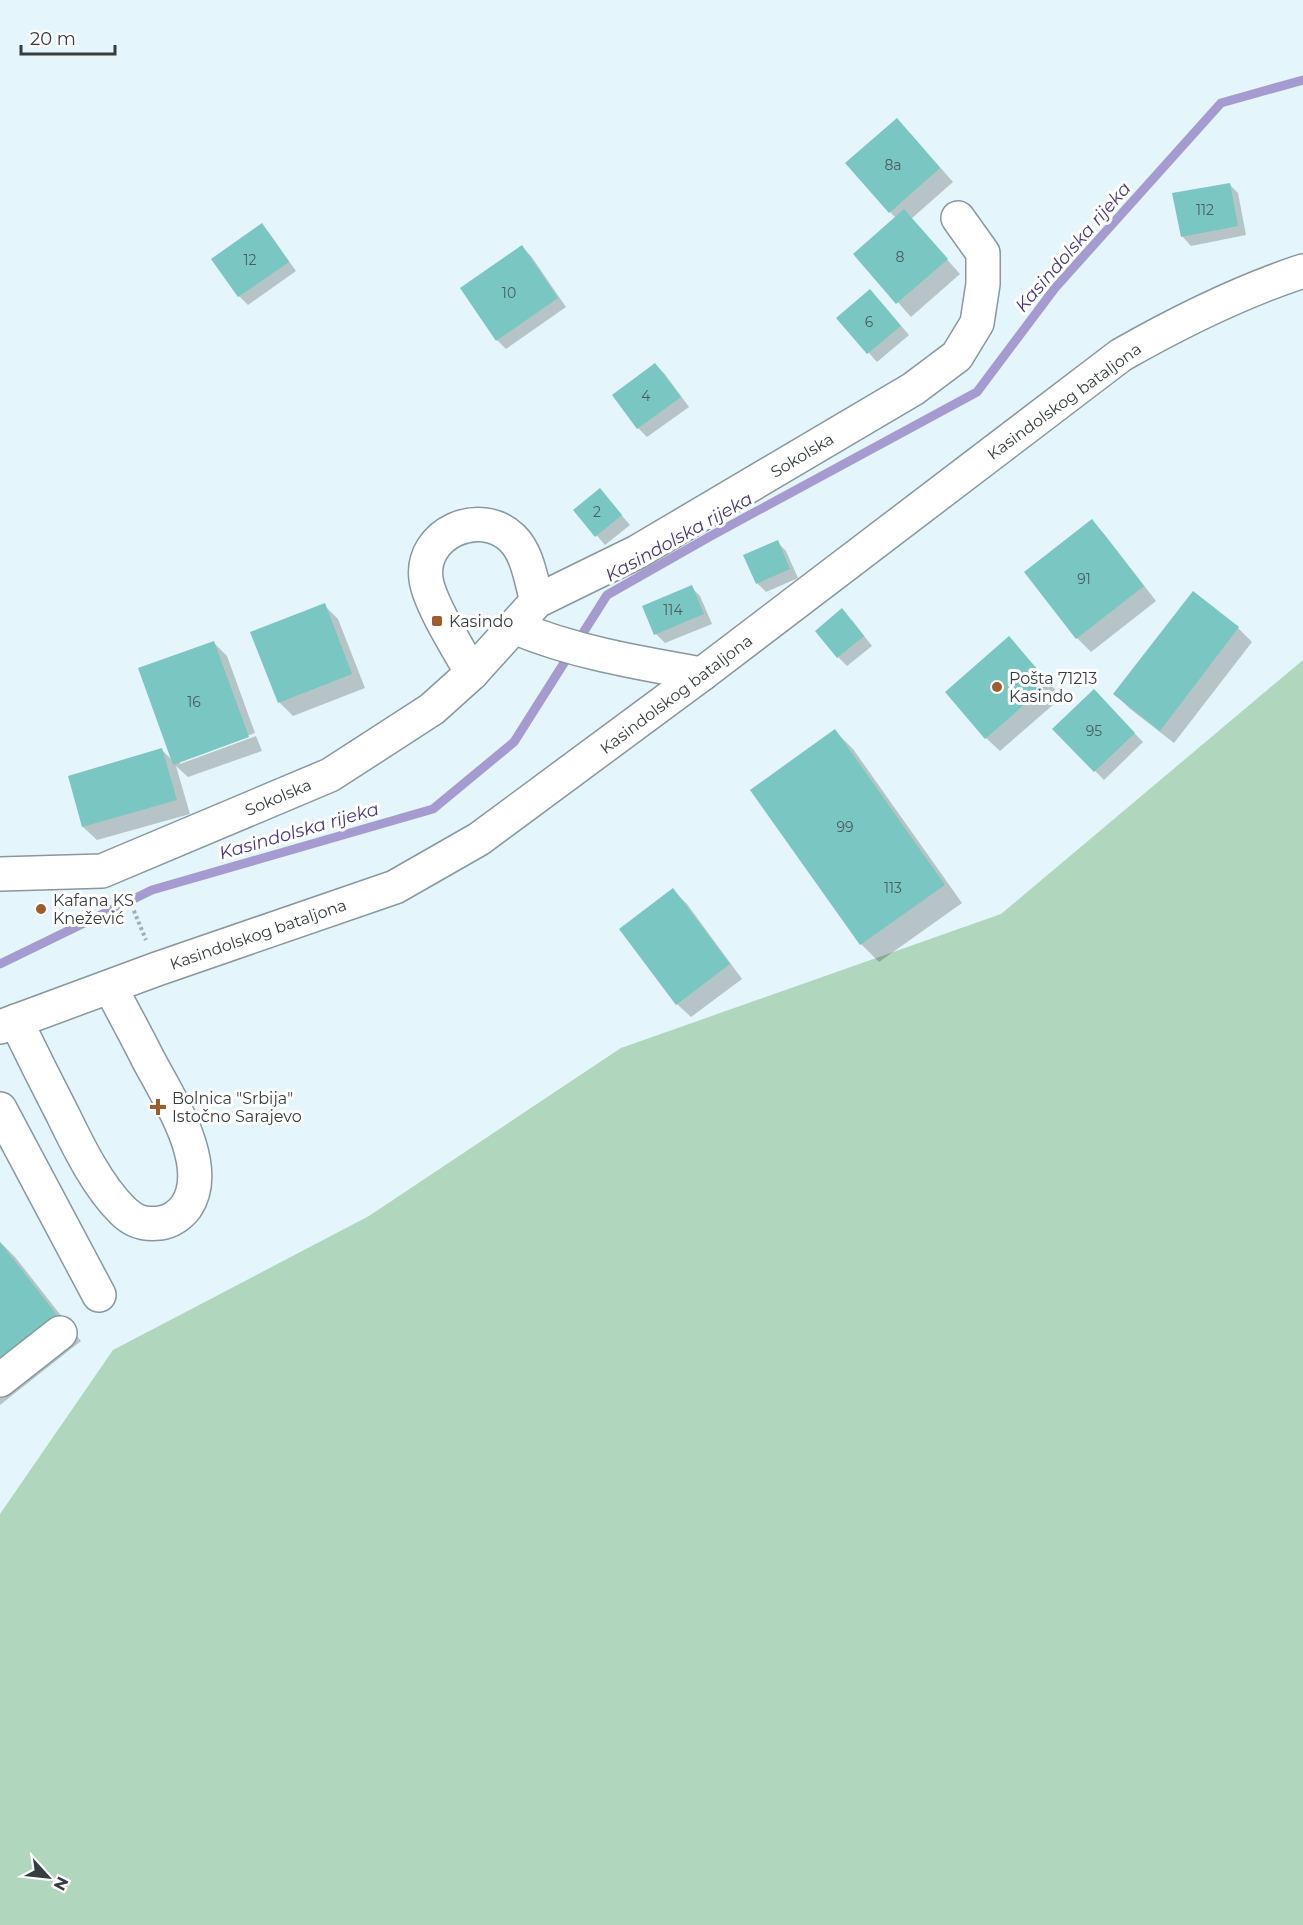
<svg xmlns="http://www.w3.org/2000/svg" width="1303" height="1925" font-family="Montserrat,sans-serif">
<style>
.green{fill:#b1d6be}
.shadow{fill:#0003}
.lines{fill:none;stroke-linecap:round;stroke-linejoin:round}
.stream{stroke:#a59bd0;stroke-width:9}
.building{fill:#7ac6c2}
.minor-casing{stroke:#89989f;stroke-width:36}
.path{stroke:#a1aeb2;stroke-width:4;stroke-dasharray:3 3;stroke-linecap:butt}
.minor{stroke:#fff;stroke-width:33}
.poi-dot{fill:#9f5d2b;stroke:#fff;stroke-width:2}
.labels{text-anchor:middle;stroke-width:6;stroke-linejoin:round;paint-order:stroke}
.number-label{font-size:14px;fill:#475f60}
.street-label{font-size:16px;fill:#363d3f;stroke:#fff}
.poi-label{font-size:16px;fill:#363d3f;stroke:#fff;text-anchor:start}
.water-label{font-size:18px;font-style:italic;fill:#483778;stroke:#fff}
</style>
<rect width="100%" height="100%" fill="#e4f5fb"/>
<path class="green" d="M 1303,660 L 1303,1925 L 0,1925 L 0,1514 L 113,1350 L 369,1216 L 621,1048 L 1001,914 Z"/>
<g class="shadow">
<path d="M 910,133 L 953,182 L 911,219 L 960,274 L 911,317 L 855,254 L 896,218 L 890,212 Z"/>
<path d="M 1229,184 L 1238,193 L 1246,235 L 1191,246 L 1182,236 Z"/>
<path d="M 261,225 L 270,234 L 296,271 L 248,305 L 239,296 Z"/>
<path d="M 522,247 L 531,256 L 566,307 L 506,349 L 497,340 Z"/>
<path d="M 879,300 L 909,335 L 877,362 L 838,318 Z"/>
<path d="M 655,364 L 664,373 L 689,407 L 647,437 L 638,428 Z"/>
<path d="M 600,490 L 630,525 L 605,545 L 575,510 Z"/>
<path d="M 1092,521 L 1105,535 L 1156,601 L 1091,652 L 1077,638 L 1026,572 Z"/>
<path d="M 777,542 L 786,551 L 798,578 L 766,592 L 757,583 Z"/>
<path d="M 691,587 L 700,596 L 712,624 L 665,643 L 656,634 L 644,607 Z"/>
<path d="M 1194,593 L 1238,628 L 1252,642 L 1174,743 L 1129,708 L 1115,694 Z"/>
<path d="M 324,605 L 338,619 L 365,688 L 293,716 L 280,703 L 252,633 Z"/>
<path d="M 851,619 L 872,646 L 847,666 L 838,657 Z"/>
<path d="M 1009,638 L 1062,697 L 1000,751 L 986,738 Z"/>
<path d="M 213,642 L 227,656 L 255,733 L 180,761 L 180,764 L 256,736 L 262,751 L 188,777 L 176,766 L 190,814 L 97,840 L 83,827 L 69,777 L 162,750 L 174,762 Z"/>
<path d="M 1094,691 L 1143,742 L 1104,780 L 1054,729 Z"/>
<path d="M 835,731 L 853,749 L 962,903 L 879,962 L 861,944 Z"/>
<path d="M 673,890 L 687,904 L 742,979 L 691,1017 L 677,1004 Z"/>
<path d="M 0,1242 L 15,1257 L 81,1341 L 0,1405 Z"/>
</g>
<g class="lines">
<path class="stream" d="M 0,964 L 152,890 L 433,809 L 514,742 L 607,595 L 709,537 L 977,392 L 1055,288 L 1221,103 L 1303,80"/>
</g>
<g class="building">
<path d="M 897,118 L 940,168 L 889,213 L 845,163 Z"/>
<path d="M 1230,183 L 1238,226 L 1181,237 L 1172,193 Z"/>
<path d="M 904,209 L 948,259 L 896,304 L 853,254 Z"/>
<path d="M 262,223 L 289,262 L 238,297 L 211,259 Z"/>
<path d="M 522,245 L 558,298 L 496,341 L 460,288 Z"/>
<path d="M 870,289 L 901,326 L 867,354 L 836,318 Z"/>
<path d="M 655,363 L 681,397 L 637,429 L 612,395 Z"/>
<path d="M 600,488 L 622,515 L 595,537 L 573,510 Z"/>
<path d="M 1092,519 L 1144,586 L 1076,639 L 1024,572 Z"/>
<path d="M 778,540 L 790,569 L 756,584 L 743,555 Z"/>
<path d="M 692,585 L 704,614 L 654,635 L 642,606 Z"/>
<path d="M 1193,591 L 1239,627 L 1160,731 L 1113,694 Z"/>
<path d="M 325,603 L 352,674 L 278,703 L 250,632 Z"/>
<path d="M 842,608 L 864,636 L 837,658 L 815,631 Z"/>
<path d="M 1009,636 L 1049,683 L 985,739 L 945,692 Z"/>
<path d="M 214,641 L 249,737 L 173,765 L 138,668 Z"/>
<path d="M 1094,689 L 1135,733 L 1094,772 L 1052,729 Z"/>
<path d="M 835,729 L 945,885 L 860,945 L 750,790 Z"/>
<path d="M 162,748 L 177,800 L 82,827 L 68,776 Z"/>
<path d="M 673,888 L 730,964 L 676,1005 L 619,929 Z"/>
<path d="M 0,1242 L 57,1315 L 0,1360 Z"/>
</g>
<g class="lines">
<g class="minor-casing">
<g id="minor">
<path d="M 514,627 C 573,652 639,663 702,674"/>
<path d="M 472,673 C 459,650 429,603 426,579 C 420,533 480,507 512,538 C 528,553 531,581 537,601"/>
<path d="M 0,874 L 102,871 L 330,775 L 432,709 L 472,673 L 537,601 L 637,552 L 913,389 L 957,356 L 977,323 L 983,284 L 983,253 L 958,218"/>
<path d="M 16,1021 C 31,1052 47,1084 63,1115 C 78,1146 98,1187 123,1211 C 134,1222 145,1225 160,1223 C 170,1222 180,1215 186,1207 C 214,1166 168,1097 148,1059 C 136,1035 123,1011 110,987"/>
<path d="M 0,1027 L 157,969 L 395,887 L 479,839 L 702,674 L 1121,355 C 1179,322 1239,292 1303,271"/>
<path d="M 0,1109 L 99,1295"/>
<path d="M 0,1380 L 60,1333"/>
</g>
</g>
<path class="path" d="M 127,894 L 146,940"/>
<use href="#minor" class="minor"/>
</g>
<g class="poi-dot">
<rect x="431" y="615" width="12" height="12" rx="3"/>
<circle cx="997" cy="687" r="6"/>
<circle cx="41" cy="909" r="6"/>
<path d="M155 1098h6v6h6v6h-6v6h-6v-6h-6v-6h6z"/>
</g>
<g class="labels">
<g class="number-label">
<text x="893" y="170">8a</text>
<text x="1205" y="215">112</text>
<text x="900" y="262">8</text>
<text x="250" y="265">12</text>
<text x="509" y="298">10</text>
<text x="869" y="327">6</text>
<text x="646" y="401">4</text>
<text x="597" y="517">2</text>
<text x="1084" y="584">91</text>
<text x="673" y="615">114</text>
<text x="194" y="707">16</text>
<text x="1094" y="736">95</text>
<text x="845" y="832">99</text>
<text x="893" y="893">113</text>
</g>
<g class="street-label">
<text transform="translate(1064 401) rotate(-36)" y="6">Kasindolskog bataljona</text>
<text transform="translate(802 455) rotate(-31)" y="6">Sokolska</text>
<text transform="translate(676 694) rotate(-37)" y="6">Kasindolskog bataljona</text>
<text transform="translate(278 797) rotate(-23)" y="6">Sokolska</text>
<text transform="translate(258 934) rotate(-19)" y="6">Kasindolskog bataljona</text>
</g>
<g class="poi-label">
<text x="449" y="627">Kasindo</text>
<text x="1009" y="684">Pošta 71213<tspan x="1009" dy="18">Kasindo</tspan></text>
<text x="53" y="906">Kafana KS<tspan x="53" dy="18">Knežević</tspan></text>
<text x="172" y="1104">Bolnica "Srbija"<tspan x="172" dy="18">Istočno Sarajevo</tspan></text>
</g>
<g class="water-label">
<text transform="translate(1073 247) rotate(-49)" y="6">Kasindolska rijeka</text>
<text transform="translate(679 537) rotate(-29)" y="6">Kasindolska rijeka</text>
<text transform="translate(299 831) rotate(-16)" y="6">Kasindolska rijeka</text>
</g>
</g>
<g transform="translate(48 1877) rotate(117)" stroke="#ffffff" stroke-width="4.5" paint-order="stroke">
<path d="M0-4.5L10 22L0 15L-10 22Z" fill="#363d3f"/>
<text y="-9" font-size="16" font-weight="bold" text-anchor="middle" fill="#363d3f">N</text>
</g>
<path d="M21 45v9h94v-9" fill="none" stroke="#363d3f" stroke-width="3"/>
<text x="30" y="45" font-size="18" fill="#363d3f" stroke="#ffffff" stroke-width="4.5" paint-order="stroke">20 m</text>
</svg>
